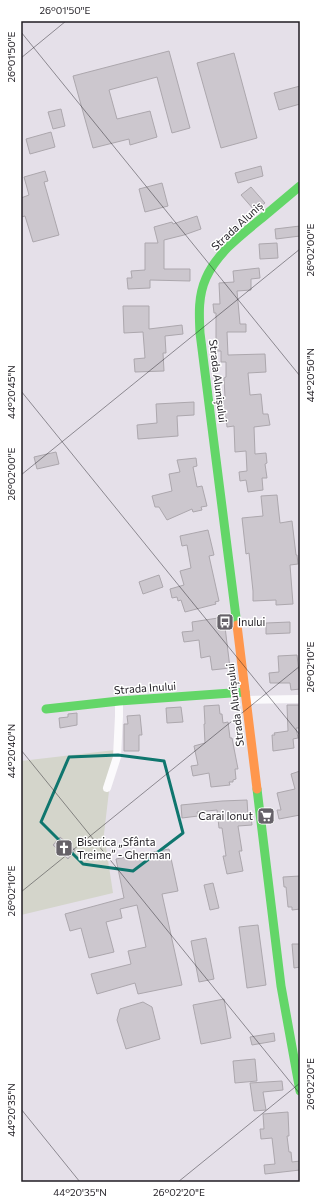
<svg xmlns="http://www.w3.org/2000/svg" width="321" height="1203" font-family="Commissioner,sans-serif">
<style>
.green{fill:#d4d5cb}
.building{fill:#ccc7ce;stroke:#aca7ad}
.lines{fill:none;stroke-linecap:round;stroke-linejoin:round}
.street{stroke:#fbfafc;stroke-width:8}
.fast{stroke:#63d668;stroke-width:9}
.slow{stroke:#ff974d;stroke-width:9}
.marked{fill:none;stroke:#0f766e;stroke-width:3;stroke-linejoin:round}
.ticks{fill:none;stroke:#201d23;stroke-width:1;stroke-opacity:0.45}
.labels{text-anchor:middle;stroke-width:3;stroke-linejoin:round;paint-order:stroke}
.street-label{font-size:11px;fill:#201d23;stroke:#fff}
.poi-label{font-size:11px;fill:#201d23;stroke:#fff;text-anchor:start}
.neatline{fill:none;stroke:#201d23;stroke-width:1.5}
.ticks-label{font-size:10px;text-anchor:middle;fill:#201d23}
</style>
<rect width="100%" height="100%" fill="#e5e0e9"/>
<path class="green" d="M 115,750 L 115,756 L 103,789 L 109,791 L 104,834 L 113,893 L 21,915 L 21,761 Z"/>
<g class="building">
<path d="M 169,51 L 190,128 L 172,133 L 157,77 L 109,90 L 117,119 L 150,111 L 157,137 L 130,145 L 129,139 L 93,148 L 73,76 Z"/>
<path d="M 234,53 L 257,138 L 221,148 L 197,63 Z"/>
<path d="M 300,86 L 300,104 L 279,110 L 274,93 Z"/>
<path d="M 61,109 L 65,126 L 53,129 L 48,112 Z"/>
<path d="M 51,132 L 55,147 L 30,154 L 26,139 Z"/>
<path d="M 261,166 L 263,176 L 238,183 L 235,173 Z"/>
<path d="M 45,171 L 48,181 L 44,182 L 59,235 L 33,242 L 25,216 L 21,217 L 21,198 L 29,195 L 24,177 Z"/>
<path d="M 162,183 L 168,206 L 145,212 L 139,189 Z"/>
<path d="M 251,187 L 265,203 L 255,211 L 241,195 Z"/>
<path d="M 197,216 L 201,229 L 184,235 L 164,240 L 164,269 L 190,269 L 190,281 L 150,280 L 150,288 L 128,289 L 127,278 L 132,278 L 131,271 L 145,270 L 145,243 L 158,243 L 154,227 L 172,222 L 173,224 Z"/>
<path d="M 300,226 L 300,236 L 276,239 L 275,229 Z"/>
<path d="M 277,243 L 278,258 L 260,259 L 259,244 Z"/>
<path d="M 259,268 L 260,278 L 251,279 L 251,290 L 237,291 L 240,324 L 246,324 L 246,332 L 227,332 L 228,355 L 265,354 L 266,372 L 248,373 L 250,395 L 261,394 L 263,414 L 268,414 L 270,425 L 254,427 L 255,454 L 266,453 L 267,463 L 265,464 L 267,478 L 262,478 L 263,490 L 248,492 L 246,480 L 240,481 L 239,472 L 247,471 L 246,451 L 235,452 L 234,426 L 227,427 L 226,417 L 223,417 L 223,397 L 225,397 L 224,378 L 226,377 L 226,362 L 221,362 L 221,351 L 216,351 L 216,313 L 214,313 L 213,304 L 220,304 L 219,283 L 234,282 L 233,271 Z"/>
<path d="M 123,306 L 149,306 L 149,329 L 182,325 L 183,334 L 165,336 L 166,353 L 163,353 L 164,371 L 135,372 L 134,359 L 145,358 L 143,332 L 124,333 Z"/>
<path d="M 194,402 L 194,415 L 177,416 L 178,436 L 138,439 L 137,425 L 157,423 L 156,404 Z"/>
<path d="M 56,452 L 59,464 L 37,469 L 34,457 Z"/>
<path d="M 196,458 L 197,466 L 193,467 L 197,487 L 202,486 L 207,506 L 201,507 L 202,510 L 193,512 L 192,509 L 167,520 L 159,507 L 155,507 L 152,496 L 172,491 L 169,474 L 180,472 L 177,460 Z"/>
<path d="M 277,495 L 280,523 L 292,521 L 296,555 L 297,555 L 298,564 L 290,565 L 293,604 L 276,605 L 276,600 L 253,601 L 253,591 L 249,553 L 246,554 L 242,518 L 263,516 L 261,496 Z"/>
<path d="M 208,530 L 214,555 L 209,556 L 219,601 L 215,602 L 216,604 L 185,612 L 181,600 L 178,601 L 177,597 L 172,598 L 170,589 L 184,585 L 180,571 L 191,568 L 187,545 L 182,546 L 180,536 Z"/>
<path d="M 159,575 L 163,587 L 143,594 L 139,582 Z"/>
<path d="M 218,618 L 220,627 L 225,627 L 230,668 L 212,670 L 210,656 L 201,658 L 199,640 L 184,642 L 182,632 L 193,631 L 192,622 Z"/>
<path d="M 290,622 L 290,633 L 266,634 L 266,623 Z"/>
<path d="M 297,655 L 299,672 L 300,672 L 300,689 L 291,690 L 290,683 L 270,683 L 269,673 L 279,672 L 278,656 Z"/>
<path d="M 219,705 L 220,714 L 222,714 L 223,723 L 228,722 L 230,738 L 232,738 L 238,769 L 235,769 L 236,779 L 233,780 L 233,782 L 229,782 L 230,785 L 211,787 L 209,773 L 193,776 L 191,766 L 198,765 L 194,746 L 205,743 L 204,724 L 205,724 L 204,706 Z"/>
<path d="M 287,705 L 300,705 L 300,728 L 296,728 L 298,738 L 293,739 L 294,748 L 273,751 L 272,735 L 275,735 L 274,733 L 288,731 Z"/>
<path d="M 181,707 L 183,722 L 167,723 L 166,708 Z"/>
<path d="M 77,713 L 77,725 L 60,728 L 59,718 L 68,717 L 68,714 Z"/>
<path d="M 140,715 L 142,735 L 139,735 L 139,751 L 124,751 L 124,724 L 128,724 L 127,716 Z"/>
<path d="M 300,771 L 300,815 L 279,819 L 277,810 L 281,810 L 277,793 L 295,789 L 291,774 Z"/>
<path d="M 247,800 L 248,816 L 251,816 L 252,825 L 238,826 L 242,851 L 239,851 L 243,871 L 227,874 L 223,856 L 226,856 L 222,828 L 219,828 L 217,810 L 197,812 L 198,816 L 182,818 L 181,805 L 222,801 Z"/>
<path d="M 60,837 L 75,850 L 68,859 L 53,845 Z"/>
<path d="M 169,849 L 178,891 L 162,894 L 182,985 L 138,994 L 135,983 L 97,994 L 91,974 L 131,964 L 128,951 L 146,947 L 137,905 L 120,909 L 122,918 L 106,922 L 114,952 L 89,958 L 81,928 L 70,931 L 65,914 L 124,898 L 116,859 Z"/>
<path d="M 300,876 L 300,909 L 292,910 L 292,907 L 288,907 L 286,887 L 284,887 L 283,877 Z"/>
<path d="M 213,883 L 219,908 L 210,910 L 204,885 Z"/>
<path d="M 258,925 L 266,985 L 247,988 L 239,927 Z"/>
<path d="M 206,938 L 214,979 L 199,982 L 191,941 Z"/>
<path d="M 292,944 L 300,944 L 300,967 L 294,968 Z"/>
<path d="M 224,999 L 231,1038 L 201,1044 L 193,1005 Z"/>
<path d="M 143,1002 L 152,1007 L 160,1039 L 126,1049 L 117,1020 L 120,1009 Z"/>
<path d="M 274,1033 L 275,1041 L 252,1045 L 250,1037 Z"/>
<path d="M 255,1059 L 257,1081 L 235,1083 L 233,1061 Z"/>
<path d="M 282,1081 L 283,1090 L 263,1092 L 266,1110 L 254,1111 L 250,1083 Z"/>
<path d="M 288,1112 L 289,1136 L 287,1136 L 289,1152 L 291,1152 L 292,1162 L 300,1161 L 300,1170 L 265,1174 L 264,1165 L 275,1164 L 272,1138 L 261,1139 L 260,1129 L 264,1129 L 263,1114 Z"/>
</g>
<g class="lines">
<g class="street">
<path d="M 246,700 L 300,699"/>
<path d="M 107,788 L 117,757 L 119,716 L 119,701"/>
</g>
<g class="fast">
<path d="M 237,625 L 200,333 C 199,314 198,296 206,278 C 217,253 241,235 262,218 C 275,207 287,197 300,186"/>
<path d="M 46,709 L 119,701 L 245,692"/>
<path d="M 257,789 L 281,986 L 300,1091"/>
</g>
<path class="slow" d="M 237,625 L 257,789"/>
</g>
<path class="marked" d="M 118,755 L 164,761 L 183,833 L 133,871 L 83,864 L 41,822 L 69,757 Z"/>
<path class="ticks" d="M 21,32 L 300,376M 21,58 L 66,21M 21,391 L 300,735M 21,475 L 300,249M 21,750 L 300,1094M 21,892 L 300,666M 21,1109 L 80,1182M 178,1182 L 300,1083"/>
<defs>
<g id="bus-square" transform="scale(0.9)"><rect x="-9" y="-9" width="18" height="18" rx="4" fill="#656168" stroke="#fff"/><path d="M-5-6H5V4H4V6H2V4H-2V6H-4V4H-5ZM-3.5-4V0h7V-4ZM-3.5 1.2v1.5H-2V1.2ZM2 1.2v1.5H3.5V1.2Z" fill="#fff"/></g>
<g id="supermarket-square" transform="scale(0.9)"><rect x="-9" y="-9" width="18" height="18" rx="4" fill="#656168" stroke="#fff"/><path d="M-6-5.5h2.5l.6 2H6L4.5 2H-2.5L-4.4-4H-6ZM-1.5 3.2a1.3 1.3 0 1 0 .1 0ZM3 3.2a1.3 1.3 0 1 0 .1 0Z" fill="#fff"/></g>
<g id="church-square" transform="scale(0.9)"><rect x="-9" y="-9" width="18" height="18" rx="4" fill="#656168" stroke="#fff"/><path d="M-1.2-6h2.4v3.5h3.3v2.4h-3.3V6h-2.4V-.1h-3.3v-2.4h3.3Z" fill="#fff"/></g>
</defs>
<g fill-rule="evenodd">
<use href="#bus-square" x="225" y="622"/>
<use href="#supermarket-square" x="266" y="816"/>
<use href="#church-square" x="64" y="848"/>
</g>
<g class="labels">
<g class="street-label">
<text transform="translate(237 226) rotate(-43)" y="4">Strada Aluniș</text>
<text transform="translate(218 381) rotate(83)" y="4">Strada Alunișului</text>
<text transform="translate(145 688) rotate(-4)" y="4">Strada Inului</text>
<text transform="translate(235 705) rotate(-97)" y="4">Strada Alunișului</text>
</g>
<g class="poi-label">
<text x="238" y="626">Inului</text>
<text x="253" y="820" text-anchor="end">Carai Ionut</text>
<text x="77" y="846">Biserica „Sfânta<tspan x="77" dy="13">Treime” - Gherman</tspan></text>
</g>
</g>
<rect width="321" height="1203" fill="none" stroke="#ffffff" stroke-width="44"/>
<rect x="22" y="22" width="277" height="1159" class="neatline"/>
<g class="ticks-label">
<text x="65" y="14">26°01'50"E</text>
<text transform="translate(11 57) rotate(-90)" y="4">26°01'50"E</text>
<text transform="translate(310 250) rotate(-90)" y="4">26°02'00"E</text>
<text transform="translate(310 375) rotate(-90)" y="4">44°20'50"N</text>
<text transform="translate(11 392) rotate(-90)" y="4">44°20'45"N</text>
<text transform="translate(11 474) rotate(-90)" y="4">26°02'00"E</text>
<text transform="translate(310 667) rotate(-90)" y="4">26°02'10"E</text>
<text transform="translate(11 751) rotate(-90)" y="4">44°20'40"N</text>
<text transform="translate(11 891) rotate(-90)" y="4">26°02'10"E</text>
<text transform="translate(310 1084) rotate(-90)" y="4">26°02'20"E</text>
<text transform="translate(11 1110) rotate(-90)" y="4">44°20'35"N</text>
<text x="80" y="1196">44°20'35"N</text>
<text x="179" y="1196">26°02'20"E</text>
</g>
</svg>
